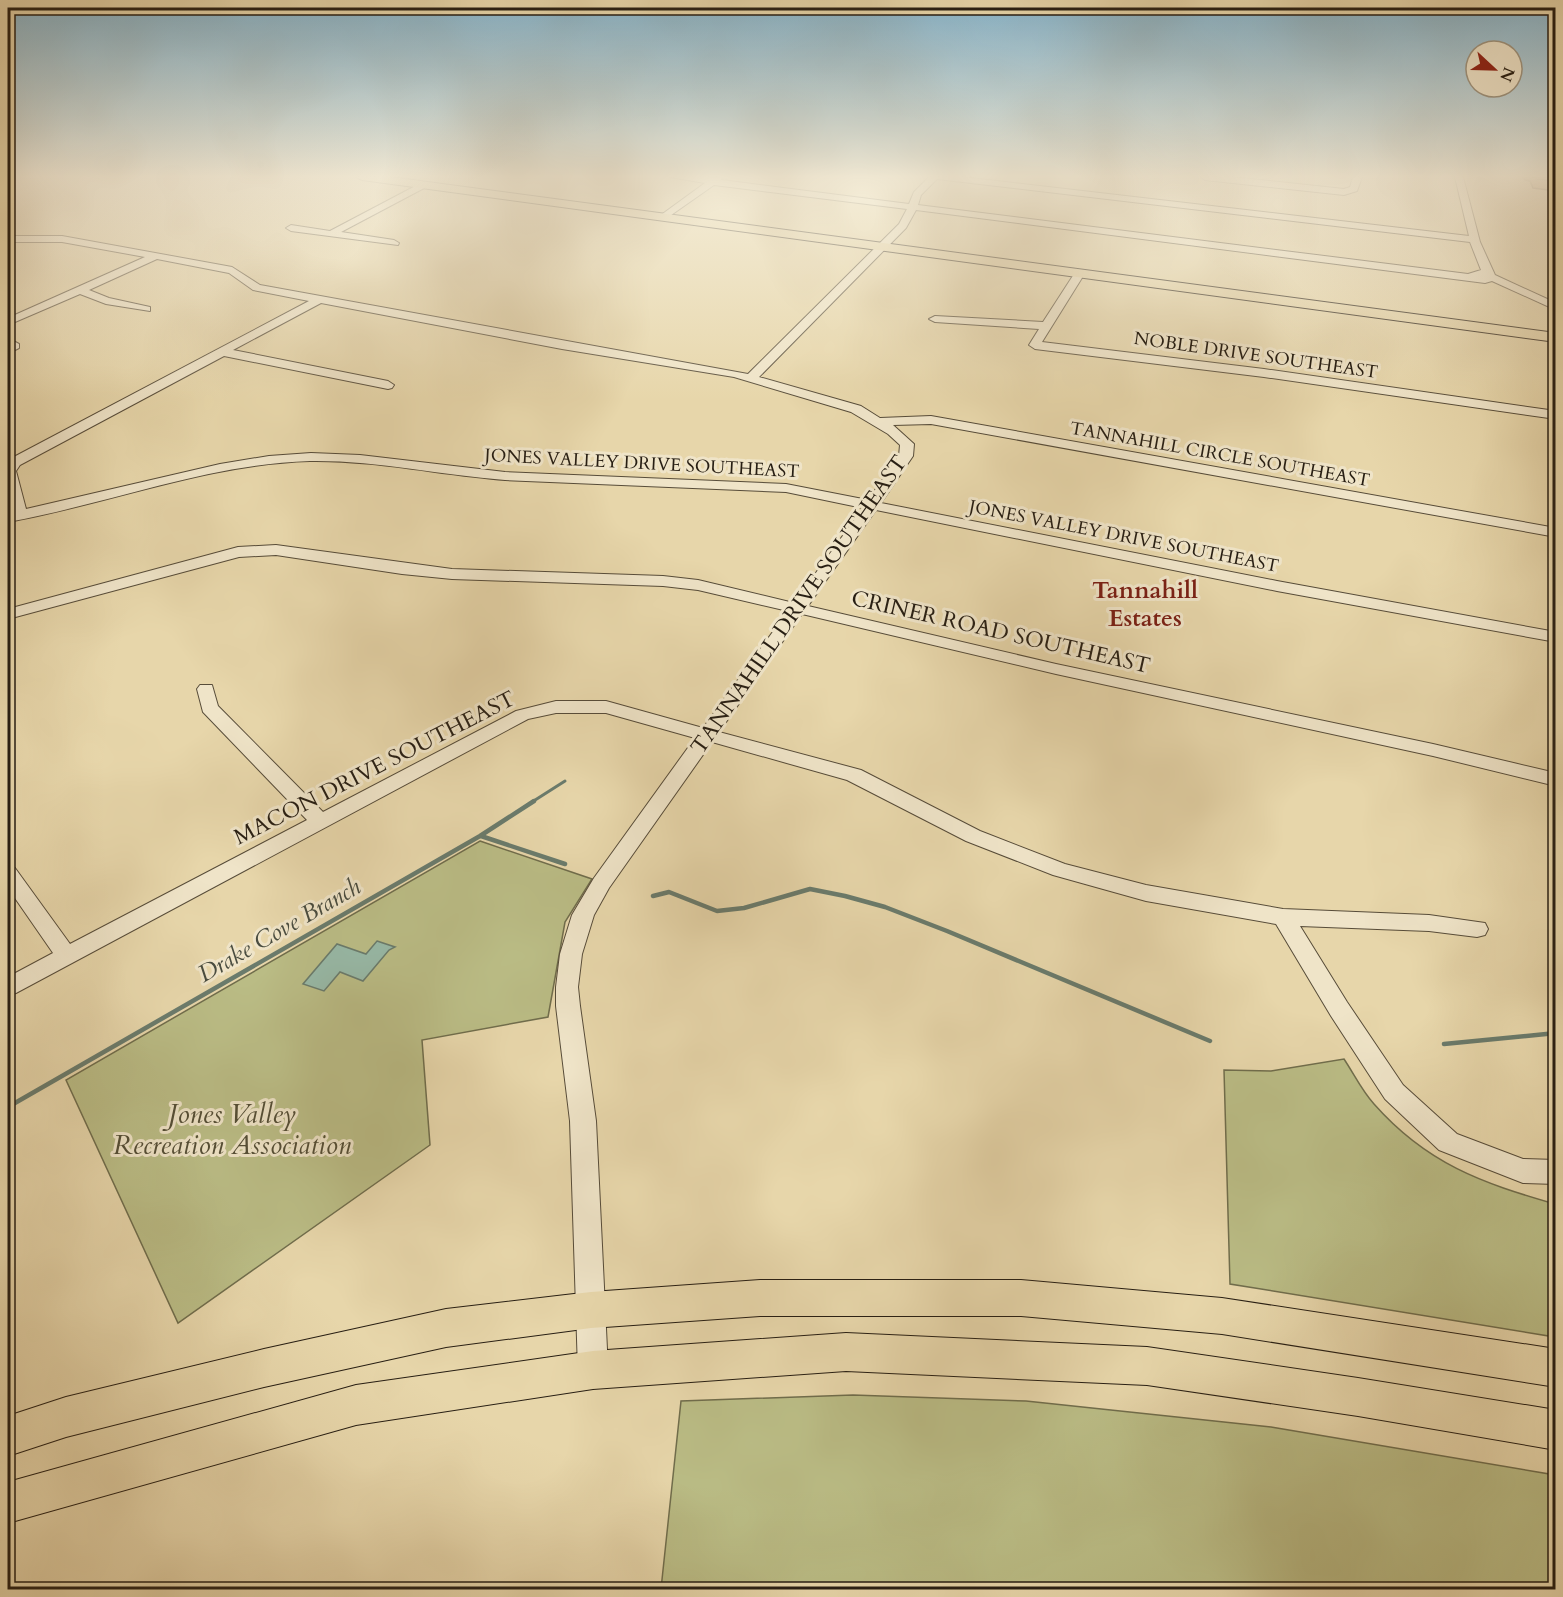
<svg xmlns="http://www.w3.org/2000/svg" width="1563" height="1597" font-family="Cardo,serif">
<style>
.green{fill:#babc85;stroke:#706d4c;stroke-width:1.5}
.water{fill:#97b9a7;stroke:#6a7b6c;stroke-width:1.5}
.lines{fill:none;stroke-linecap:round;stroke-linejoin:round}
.stream-far1{stroke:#6a7b6c;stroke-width:3}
.stream{stroke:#6a7b6c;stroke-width:4.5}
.minor-casing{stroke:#574c39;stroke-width:2}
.major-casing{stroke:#271e13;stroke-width:2}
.minor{fill:#efe4c8;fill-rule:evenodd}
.major{fill:#e7d6aa;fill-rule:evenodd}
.wall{fill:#b07f5e;stroke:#271e13;stroke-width:1.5}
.building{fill:#cd946d;stroke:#271e13;stroke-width:1.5}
.labels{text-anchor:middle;stroke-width:6;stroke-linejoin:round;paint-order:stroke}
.far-street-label{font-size:18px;fill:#271e13;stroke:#efe4c8}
.street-label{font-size:22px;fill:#271e13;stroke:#efe4c8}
.neighbourhood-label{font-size:24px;font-weight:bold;fill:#7a1f14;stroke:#efe4c8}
.water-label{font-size:24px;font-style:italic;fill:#494c3f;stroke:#efe4c8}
.near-park-label{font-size:27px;font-style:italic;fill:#534d35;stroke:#efe4c8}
</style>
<rect width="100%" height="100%" fill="#e7d6aa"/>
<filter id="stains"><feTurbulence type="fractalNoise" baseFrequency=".00333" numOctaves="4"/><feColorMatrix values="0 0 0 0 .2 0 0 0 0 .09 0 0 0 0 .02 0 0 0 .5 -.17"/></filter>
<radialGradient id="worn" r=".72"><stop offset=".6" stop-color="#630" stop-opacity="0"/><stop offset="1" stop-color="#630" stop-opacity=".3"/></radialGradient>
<g class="green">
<path d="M 480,841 L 592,879 L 565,922 L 548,1017 L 422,1040 L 430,1145 L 178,1323 L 66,1080 Z"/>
<path d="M 1344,1059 C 1354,1074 1362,1091 1374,1104 C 1427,1164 1482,1183 1555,1204 L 1555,1337 L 1230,1284 L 1224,1070 L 1271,1071 Z"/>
<path d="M 853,1395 L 1026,1401 L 1271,1427 L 1555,1475 L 1555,1589 L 661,1589 L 681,1401 Z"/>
</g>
<path class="water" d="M 377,941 L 395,947 L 389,950 L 363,981 L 340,972 L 324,991 L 303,984 L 337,944 L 366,954 Z"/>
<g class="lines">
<path class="stream-far1" d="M 532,802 L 565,781"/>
<g class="stream">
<path d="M 481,836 L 565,864"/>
<path d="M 653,896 L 669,892 L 717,911 L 744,908 L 810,889 L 845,896 L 885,907 L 947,931 L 1210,1041"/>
<path d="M 1444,1044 L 1556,1033"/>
<path d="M 8,1107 L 480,836 L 534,801"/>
</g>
<g class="minor-casing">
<g id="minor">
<path d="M 670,177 L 722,177 L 721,180 L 909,204 L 914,192 L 929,177 L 963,177 L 1469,236 L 1455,177 L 1463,177 L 1480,242 L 1495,275 L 1556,303 L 1556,310 L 1492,281 L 1485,283 L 916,210 L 906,228 L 759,377 L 861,406 L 880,418 L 931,416 L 1556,528 L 1556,537 L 931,424 L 893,425 L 914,444 L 913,456 L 881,503 L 1277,581 L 1556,632 L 1556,642 L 1277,591 L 876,510 L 808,606 L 1056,664 L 1433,744 L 1556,773 L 1556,786 L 1433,756 L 1056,674 L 802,614 L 719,732 L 861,770 L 980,831 L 1065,864 L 1146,885 L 1283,909 L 1429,915 L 1485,923 L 1488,929 L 1485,935 L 1477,937 L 1429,931 L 1300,926 L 1347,1002 L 1403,1085 L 1457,1134 L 1523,1159 L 1556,1160 L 1556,1184 L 1523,1183 L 1439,1150 L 1385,1099 L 1331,1016 L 1276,924 L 1146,901 L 1053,875 L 966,841 L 847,780 L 712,742 L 609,888 L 594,915 L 582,954 L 578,987 L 580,1006 L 596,1121 L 608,1370 L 603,1380 L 593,1385 L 583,1380 L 578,1370 L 570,1121 L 556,1006 L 556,987 L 560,954 L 572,915 L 594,878 L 695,738 L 606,713 L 556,713 L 528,719 L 16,993 L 8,996 L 8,977 L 53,953 L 8,888 L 8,866 L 15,868 L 70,944 L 307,820 L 203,712 L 197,689 L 200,685 L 212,685 L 218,706 L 323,812 L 516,711 L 556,701 L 606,701 L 703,728 L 788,611 L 698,590 L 663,586 L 452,579 L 402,574 L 276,555 L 239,557 L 8,619 L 8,609 L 238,547 L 276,545 L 452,569 L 663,576 L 698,580 L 794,603 L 863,508 L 786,492 L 505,480 C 440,475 375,460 310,461 C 207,464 108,504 8,522 L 8,514 L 12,513 L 8,494 L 8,463 L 10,459 L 309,301 L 253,290 L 229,273 L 157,259 L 89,290 L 109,298 L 150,307 L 150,311 L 106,304 L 80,294 L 8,325 L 8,318 L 145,257 L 62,242 L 8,242 L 8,236 L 62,236 L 232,267 L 260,285 L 748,374 L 899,224 L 907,209 L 714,185 L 664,220 L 659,217 L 661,215 L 705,183 ZM 937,179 L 1470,242 L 1481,270 L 1468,274 L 918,205 L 921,195 ZM 321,303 L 562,349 L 734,377 L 851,412 L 888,434 L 900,445 L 899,456 L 868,500 L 786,484 L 505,472 L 360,455 L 311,453 L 269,456 L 220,464 L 26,509 L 16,471 L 20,465 L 224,356 L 388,389 L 392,388 L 394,385 L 388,381 L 233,350 Z"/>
<path d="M 1201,177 L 1232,177 L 1344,189 L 1350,187 L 1353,177 L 1362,177 L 1357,191 L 1344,195 L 1205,180 Z"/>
<path d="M 423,182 L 427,185 L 426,187 L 341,232 L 394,240 L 399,243 L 398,245 L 291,231 L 286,228 L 291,225 L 330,231 Z"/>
<path d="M 1080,270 L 1085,273 L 1042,342 L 1264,369 L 1556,411 L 1556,419 L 1264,377 L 1035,349 L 1029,345 L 1039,329 L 935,322 L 929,319 L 935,316 L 1043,322 L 1076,271 Z"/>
<path d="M 8,338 L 19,344 L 19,348 L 15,350 L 8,346 Z"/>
</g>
</g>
<g class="major-casing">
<g id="major">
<path d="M 356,177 L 390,177 L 1556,333 L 1556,342 L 362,180 Z"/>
<path d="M 760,1280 L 1021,1280 L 1222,1298 L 1556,1349 L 1556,1387 L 1222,1334 L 1021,1316 L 760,1316 L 591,1328 L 446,1347 L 264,1387 L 66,1437 L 8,1456 L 8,1416 L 66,1397 L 264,1349 L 446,1309 L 591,1292 Z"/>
<path d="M 846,1333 L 1147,1347 L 1358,1378 L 1556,1410 L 1556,1450 L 1358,1416 L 1147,1385 L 846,1371 L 593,1389 L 356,1425 L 8,1523 L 8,1482 L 356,1385 L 593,1351 Z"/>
</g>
</g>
<use href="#minor" class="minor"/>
<use href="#major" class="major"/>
</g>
<path class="wall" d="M 1523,177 L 1556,177 L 1556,191 L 1533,188 L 1530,181 L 1525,180 Z"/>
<path class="building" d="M 1536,177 L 1556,177 L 1556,181 L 1536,179 Z"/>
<linearGradient id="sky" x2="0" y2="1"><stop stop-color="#87b6ce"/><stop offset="0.44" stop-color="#f4edd9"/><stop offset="1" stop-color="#f4edd9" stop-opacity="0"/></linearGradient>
<rect width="1563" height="401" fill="url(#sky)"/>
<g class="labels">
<g class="far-street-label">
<text transform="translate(1256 355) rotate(8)" y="6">NOBLE DRIVE SOUTHEAST</text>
<text transform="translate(1220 454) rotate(10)" y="6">TANNAHILL CIRCLE SOUTHEAST</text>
<text transform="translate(642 463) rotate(3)" y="6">JONES VALLEY DRIVE SOUTHEAST</text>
<text transform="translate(1124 536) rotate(11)" y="6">JONES VALLEY DRIVE SOUTHEAST</text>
</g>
<g class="street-label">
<text transform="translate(798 604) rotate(-55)" y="8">TANNAHILL DRIVE SOUTHEAST</text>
<text transform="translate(1001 631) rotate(13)" y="8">CRINER ROAD SOUTHEAST</text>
<text transform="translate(374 767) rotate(-27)" y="8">MACON DRIVE SOUTHEAST</text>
</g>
<g class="neighbourhood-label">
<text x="1145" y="598">Tannahill<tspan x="1145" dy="28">Estates</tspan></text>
</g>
<g class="water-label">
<text transform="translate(279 930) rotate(-30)" y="8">Drake Cove Branch</text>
</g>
<g class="near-park-label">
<text x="232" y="1123">Jones Valley<tspan x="232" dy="31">Recreation Association</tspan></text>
</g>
</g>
<rect width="1563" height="1597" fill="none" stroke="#e7d6aa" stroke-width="30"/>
<rect x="9" y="9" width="1545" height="1579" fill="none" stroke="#271e13" stroke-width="3"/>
<rect x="15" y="15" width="1533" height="1567" fill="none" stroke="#271e13" stroke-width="1.5"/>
<g transform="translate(1494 69) rotate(112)"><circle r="28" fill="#efe4c8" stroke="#9f9580" stroke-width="1.5"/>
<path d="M0-4.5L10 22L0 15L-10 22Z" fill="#8f2418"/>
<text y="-9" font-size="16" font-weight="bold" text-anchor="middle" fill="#271e13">N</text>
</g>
<rect width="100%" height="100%" filter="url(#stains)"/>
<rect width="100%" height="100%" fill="url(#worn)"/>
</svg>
